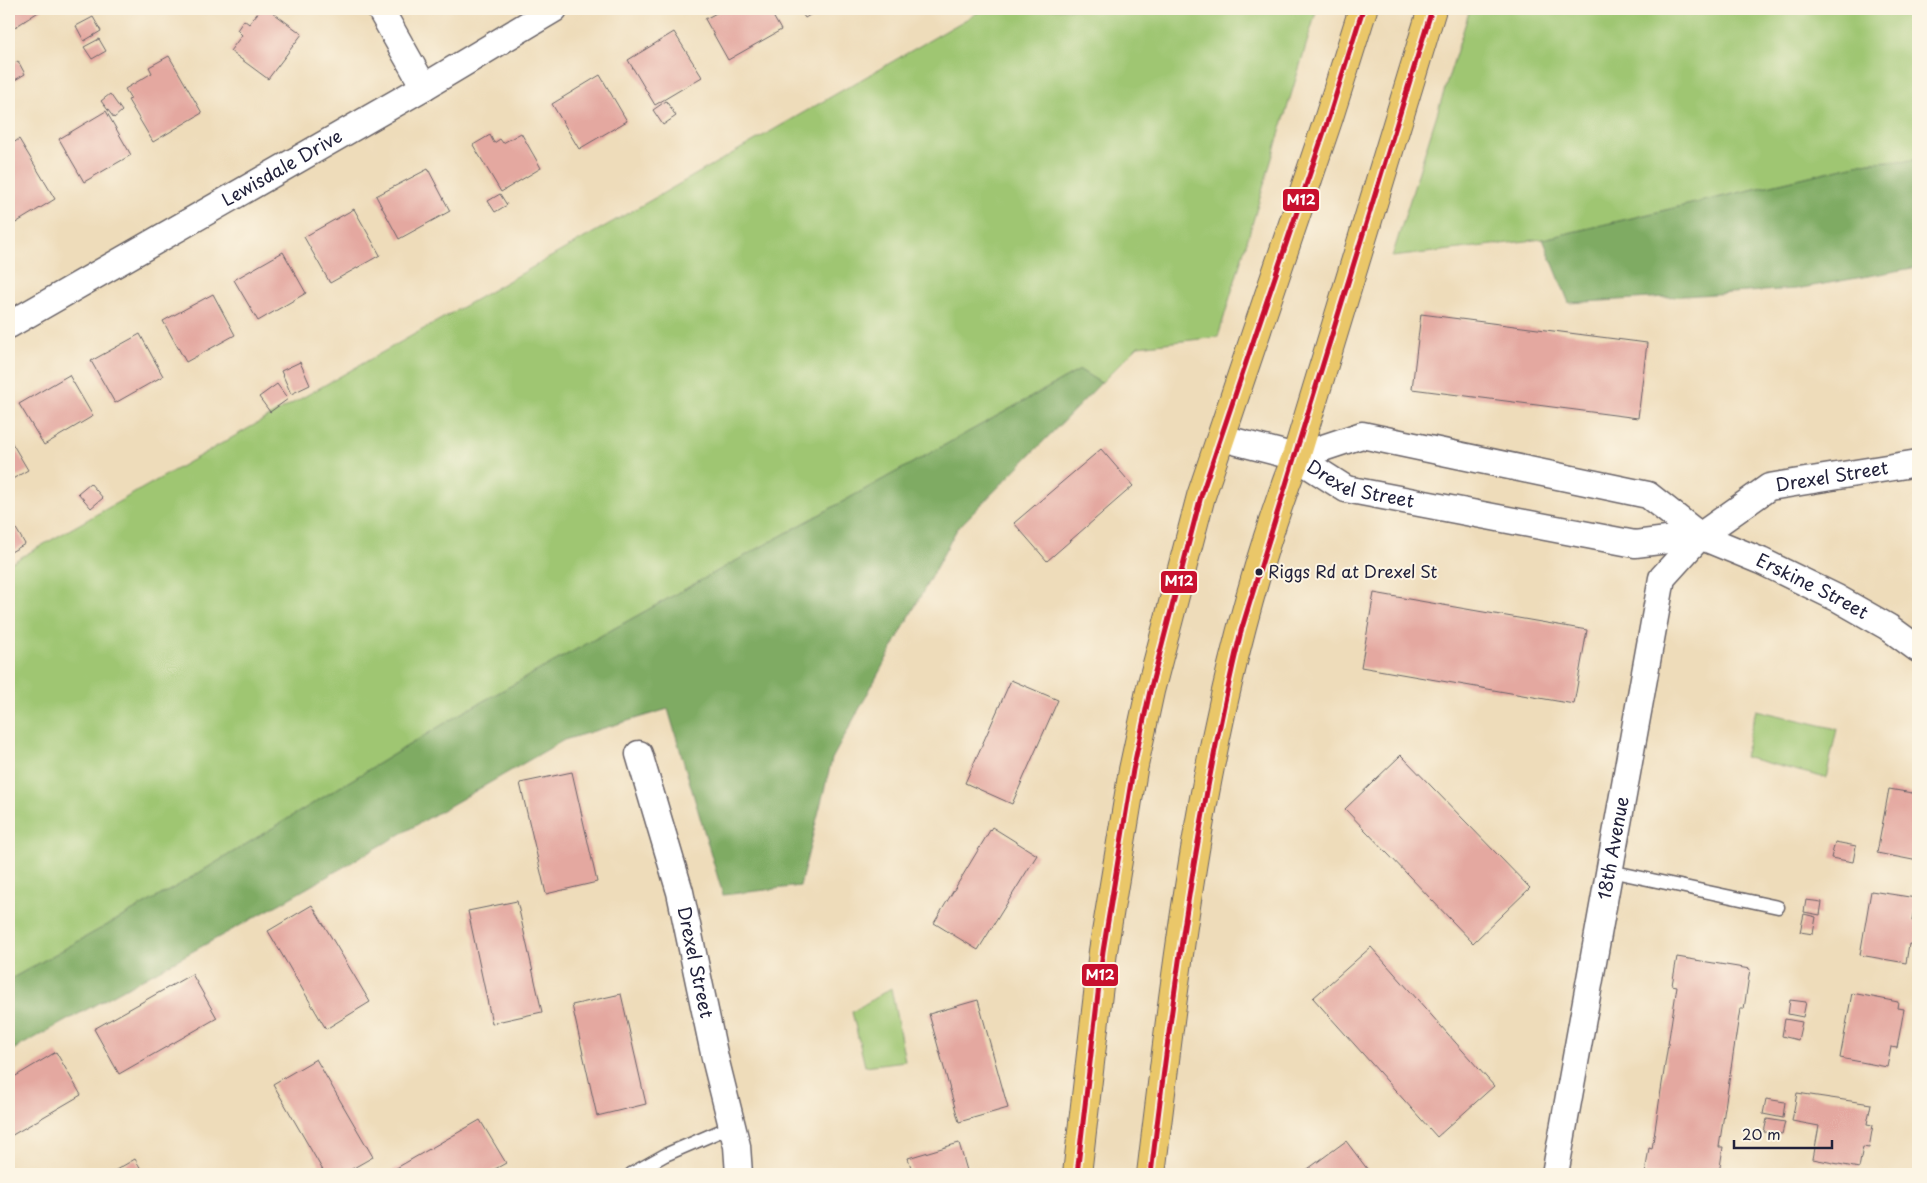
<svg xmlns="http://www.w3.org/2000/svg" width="1927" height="1183" font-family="'Playpen Sans',sans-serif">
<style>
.green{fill:#9fc672;stroke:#607456}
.forest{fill:#7fab64;stroke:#506650}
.building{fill:#e4a8a0}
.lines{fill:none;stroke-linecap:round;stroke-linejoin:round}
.service-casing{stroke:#696367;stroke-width:15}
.minor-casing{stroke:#696367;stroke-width:29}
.primary-casing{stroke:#696367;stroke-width:30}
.service{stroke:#fff;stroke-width:12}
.minor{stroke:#fff;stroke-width:26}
.primary{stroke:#eac769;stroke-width:28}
.bus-1-casing{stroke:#fcf5e5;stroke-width:9}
.bus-1{stroke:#c8102e;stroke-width:5}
.bus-dot{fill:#22223b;stroke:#fcf5e5;stroke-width:2}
.labels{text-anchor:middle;stroke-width:4;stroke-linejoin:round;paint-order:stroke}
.bus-label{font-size:17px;fill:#22223b;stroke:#fcf5e5;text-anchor:start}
.street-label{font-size:18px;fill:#22223b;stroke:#fcf5e5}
.line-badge{stroke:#fcf5e5;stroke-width:2}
.badge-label{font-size:14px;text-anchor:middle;font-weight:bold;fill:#fff}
</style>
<rect width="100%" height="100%" fill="#fcf5e5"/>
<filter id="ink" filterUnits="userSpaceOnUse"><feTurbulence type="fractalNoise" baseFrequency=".02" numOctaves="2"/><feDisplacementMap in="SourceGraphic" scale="10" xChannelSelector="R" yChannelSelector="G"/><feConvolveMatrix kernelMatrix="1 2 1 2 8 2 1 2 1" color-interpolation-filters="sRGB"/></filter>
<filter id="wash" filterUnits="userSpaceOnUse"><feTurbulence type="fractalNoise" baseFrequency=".0096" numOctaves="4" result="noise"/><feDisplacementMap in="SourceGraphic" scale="20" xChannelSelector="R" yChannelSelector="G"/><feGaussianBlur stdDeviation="1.12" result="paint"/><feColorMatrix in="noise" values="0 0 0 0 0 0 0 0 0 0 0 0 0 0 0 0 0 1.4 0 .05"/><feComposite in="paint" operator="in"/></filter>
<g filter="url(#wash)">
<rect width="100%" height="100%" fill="#eedcba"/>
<g class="green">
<path d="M 984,9 L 1317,9 L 1218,337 L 1138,346 L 1101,383 L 1080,370 L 460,714 L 179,885 L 9,980 L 9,564 L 653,199 Z"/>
<path d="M 1470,9 L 1918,9 L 1918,160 L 1869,162 L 1543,239 L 1392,257 Z"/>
<path d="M 1756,710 L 1837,729 L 1826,778 L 1744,757 Z"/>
<path d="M 891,988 L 905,1061 L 865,1066 L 852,1012 Z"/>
</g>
<g class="forest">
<path d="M 1918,160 L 1918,267 L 1796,289 L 1569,303 L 1543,239 L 1869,162 Z"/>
<path d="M 1080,370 L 1101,383 L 957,529 L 832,759 L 800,886 L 723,895 L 668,709 L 564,740 L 281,903 L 9,1052 L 9,980 L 179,885 L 460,714 Z"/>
</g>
<g id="blocks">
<g class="building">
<path d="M 9,9 L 43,9 L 9,31 Z"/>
<path d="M 261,9 L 268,9 L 302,34 L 268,79 L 230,51 L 242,35 L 237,30 L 244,20 L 249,24 Z"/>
<path d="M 724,9 L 769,9 L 781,30 L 728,60 L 705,19 Z"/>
<path d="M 799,9 L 820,9 L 805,18 Z"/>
<path d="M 93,17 L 101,31 L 84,41 L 76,26 Z"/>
<path d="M 674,32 L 702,77 L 655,105 L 628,60 Z"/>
<path d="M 99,39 L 106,51 L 92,59 L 84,47 Z"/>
<path d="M 169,56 L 202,113 L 153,142 L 128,100 L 131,99 L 125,89 L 152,73 L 149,67 Z"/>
<path d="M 18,61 L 25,74 L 10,83 L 9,66 Z"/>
<path d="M 600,75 L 627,121 L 579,149 L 552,104 Z"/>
<path d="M 110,94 L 122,111 L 114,118 L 101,101 Z"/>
<path d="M 666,101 L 676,116 L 663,125 L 653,110 Z"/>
<path d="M 106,111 L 131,155 L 84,182 L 59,139 Z"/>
<path d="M 521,133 L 541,168 L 501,192 L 473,145 L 490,135 L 494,143 L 500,139 L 503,143 Z"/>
<path d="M 19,139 L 55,199 L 9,227 L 9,146 Z"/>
<path d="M 428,169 L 450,211 L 399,239 L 376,196 Z"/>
<path d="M 500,194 L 507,205 L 495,212 L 488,201 Z"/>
<path d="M 354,209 L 380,255 L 330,283 L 304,237 Z"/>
<path d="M 283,252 L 306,293 L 258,321 L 234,280 Z"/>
<path d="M 213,294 L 235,335 L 186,362 L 163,321 Z"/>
<path d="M 1421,314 L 1647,343 L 1638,418 L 1412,389 Z"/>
<path d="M 140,334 L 163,376 L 115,403 L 91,361 Z"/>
<path d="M 300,362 L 310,385 L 291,394 L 281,371 Z"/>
<path d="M 69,375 L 93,416 L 44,445 L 19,404 Z"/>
<path d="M 277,384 L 288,399 L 270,412 L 259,397 Z"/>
<path d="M 9,438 L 28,470 L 9,481 Z"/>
<path d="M 1101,449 L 1133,486 L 1047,561 L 1014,523 Z"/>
<path d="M 90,483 L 103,498 L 91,508 L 78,493 Z"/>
<path d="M 15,527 L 25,544 L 9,553 L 9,531 Z"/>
<path d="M 1374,593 L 1587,630 L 1574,704 L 1361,667 Z"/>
<path d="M 1011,680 L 1058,700 L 1012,804 L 965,783 Z"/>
<path d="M 1401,755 L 1530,888 L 1473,943 L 1345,809 Z"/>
<path d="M 572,772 L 597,882 L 546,894 L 520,783 Z"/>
<path d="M 1889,789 L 1918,794 L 1918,861 L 1877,853 Z"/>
<path d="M 992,827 L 1037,855 L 978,950 L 934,923 Z"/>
<path d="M 1835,842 L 1856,846 L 1853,862 L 1831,858 Z"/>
<path d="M 1871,891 L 1916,898 L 1912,921 L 1918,922 L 1918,928 L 1915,945 L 1909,944 L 1906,963 L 1860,955 Z"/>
<path d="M 1806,900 L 1822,902 L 1820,915 L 1804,912 Z"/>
<path d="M 517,901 L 542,1012 L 492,1023 L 468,911 Z"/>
<path d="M 312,905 L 370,1002 L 326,1029 L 268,931 Z"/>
<path d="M 1804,914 L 1816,917 L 1813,934 L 1800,932 Z"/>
<path d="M 1371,947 L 1494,1086 L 1437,1137 L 1313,998 Z"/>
<path d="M 1677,957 L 1750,969 L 1744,1009 L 1740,1009 L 1719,1147 L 1723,1147 L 1719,1174 L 1645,1174 L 1649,1148 L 1652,1149 L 1677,986 L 1672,985 Z"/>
<path d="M 192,974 L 217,1018 L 119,1074 L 94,1029 Z"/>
<path d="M 1852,993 L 1898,1002 L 1897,1008 L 1904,1009 L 1897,1048 L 1891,1047 L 1887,1067 L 1840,1058 Z"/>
<path d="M 621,994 L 646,1104 L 597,1116 L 572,1005 Z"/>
<path d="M 978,1000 L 1008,1108 L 959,1122 L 929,1014 Z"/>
<path d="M 1790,1000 L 1806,1002 L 1803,1017 L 1788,1014 Z"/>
<path d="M 1785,1019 L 1802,1022 L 1798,1040 L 1782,1036 Z"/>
<path d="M 56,1052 L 81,1095 L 9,1137 L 9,1080 Z"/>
<path d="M 316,1059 L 373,1157 L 343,1174 L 325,1174 L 273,1084 Z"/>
<path d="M 1797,1093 L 1871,1104 L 1867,1124 L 1873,1125 L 1869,1148 L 1863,1147 L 1859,1168 L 1813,1159 L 1819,1126 L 1792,1121 Z"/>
<path d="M 1766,1099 L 1785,1102 L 1783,1118 L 1763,1114 Z"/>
<path d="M 1767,1119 L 1785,1122 L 1782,1134 L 1764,1132 Z"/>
<path d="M 480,1120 L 506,1163 L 486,1174 L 386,1174 Z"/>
<path d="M 1346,1141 L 1371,1174 L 1301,1174 Z"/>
<path d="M 959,1143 L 968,1174 L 913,1174 L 908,1158 Z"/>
<path d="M 135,1159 L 144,1174 L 109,1174 Z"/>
</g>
</g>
</g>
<g filter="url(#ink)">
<use href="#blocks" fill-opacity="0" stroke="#696367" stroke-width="1"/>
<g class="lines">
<g class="service-casing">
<g id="service">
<path d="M 1610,871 L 1778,907"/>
<path d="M 631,1174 L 665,1155 L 732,1126"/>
</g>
</g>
<g class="minor-casing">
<g id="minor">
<path d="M 380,9 L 424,87"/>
<path id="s1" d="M 9,325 L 424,87 L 554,9"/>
<path id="s2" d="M 1222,438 L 1296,457 L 1346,489 L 1635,544 L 1700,536 L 1769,487 L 1918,463"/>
<path id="s3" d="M 1296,457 L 1362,435 L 1648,495 L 1700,536 L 1761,561 L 1837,598 L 1888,627 L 1918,649"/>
<path id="s4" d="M 639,754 L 680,892 L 715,1058 L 737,1146 L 739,1174"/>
<path id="s5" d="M 1555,1174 L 1662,578 L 1700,536"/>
</g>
</g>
<g class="primary-casing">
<g id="primary">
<path d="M 1077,1174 L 1103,951 L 1133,770 L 1150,691 L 1201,496 L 1329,117 L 1363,9"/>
<path d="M 1151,1174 C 1180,935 1209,683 1296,457 L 1432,9"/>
</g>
</g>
<use href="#service" class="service"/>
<use href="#minor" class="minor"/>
<use href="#primary" class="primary"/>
<g class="bus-1-casing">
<g id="bus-1">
<path d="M 1077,1174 L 1103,951 L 1133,770 L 1150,691 L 1201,496 L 1329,117 L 1363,9"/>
<path d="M 1151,1174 C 1173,991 1198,810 1241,631 L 1432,9"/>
</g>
</g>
<use href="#bus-1" class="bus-1"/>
</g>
</g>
<circle class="bus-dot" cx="1259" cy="572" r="4.5"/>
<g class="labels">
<g class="bus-label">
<text x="1268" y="578">Riggs Rd at Drexel St</text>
</g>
<g class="street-label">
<text dy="6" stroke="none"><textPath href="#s1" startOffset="315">Lewisdale Drive</textPath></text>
<text dy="6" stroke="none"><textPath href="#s2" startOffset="644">Drexel Street</textPath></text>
<text dy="6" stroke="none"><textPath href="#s2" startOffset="148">Drexel Street</textPath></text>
<text dy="6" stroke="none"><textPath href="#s3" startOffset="551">Erskine Street</textPath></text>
<text dy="6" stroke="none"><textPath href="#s5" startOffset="331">18th Avenue</textPath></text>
<text dy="6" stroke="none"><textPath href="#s4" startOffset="216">Drexel Street</textPath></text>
</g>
</g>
<g class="line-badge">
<rect x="1282" y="188" width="38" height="24" rx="5" fill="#c8102e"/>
<rect x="1160" y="570" width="38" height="24" rx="5" fill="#c8102e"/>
<rect x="1081" y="963" width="38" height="24" rx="5" fill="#c8102e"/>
</g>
<g class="badge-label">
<text x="1301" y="205">M12</text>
<text x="1179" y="586">M12</text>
<text x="1100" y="980">M12</text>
</g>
<rect width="1927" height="1183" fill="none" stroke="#fcf5e5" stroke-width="30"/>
<path d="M1734 1140v8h98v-8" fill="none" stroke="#22223b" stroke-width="2.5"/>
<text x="1742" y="1140" font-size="15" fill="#22223b" stroke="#fcf5e5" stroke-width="4" paint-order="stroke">20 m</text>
</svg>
